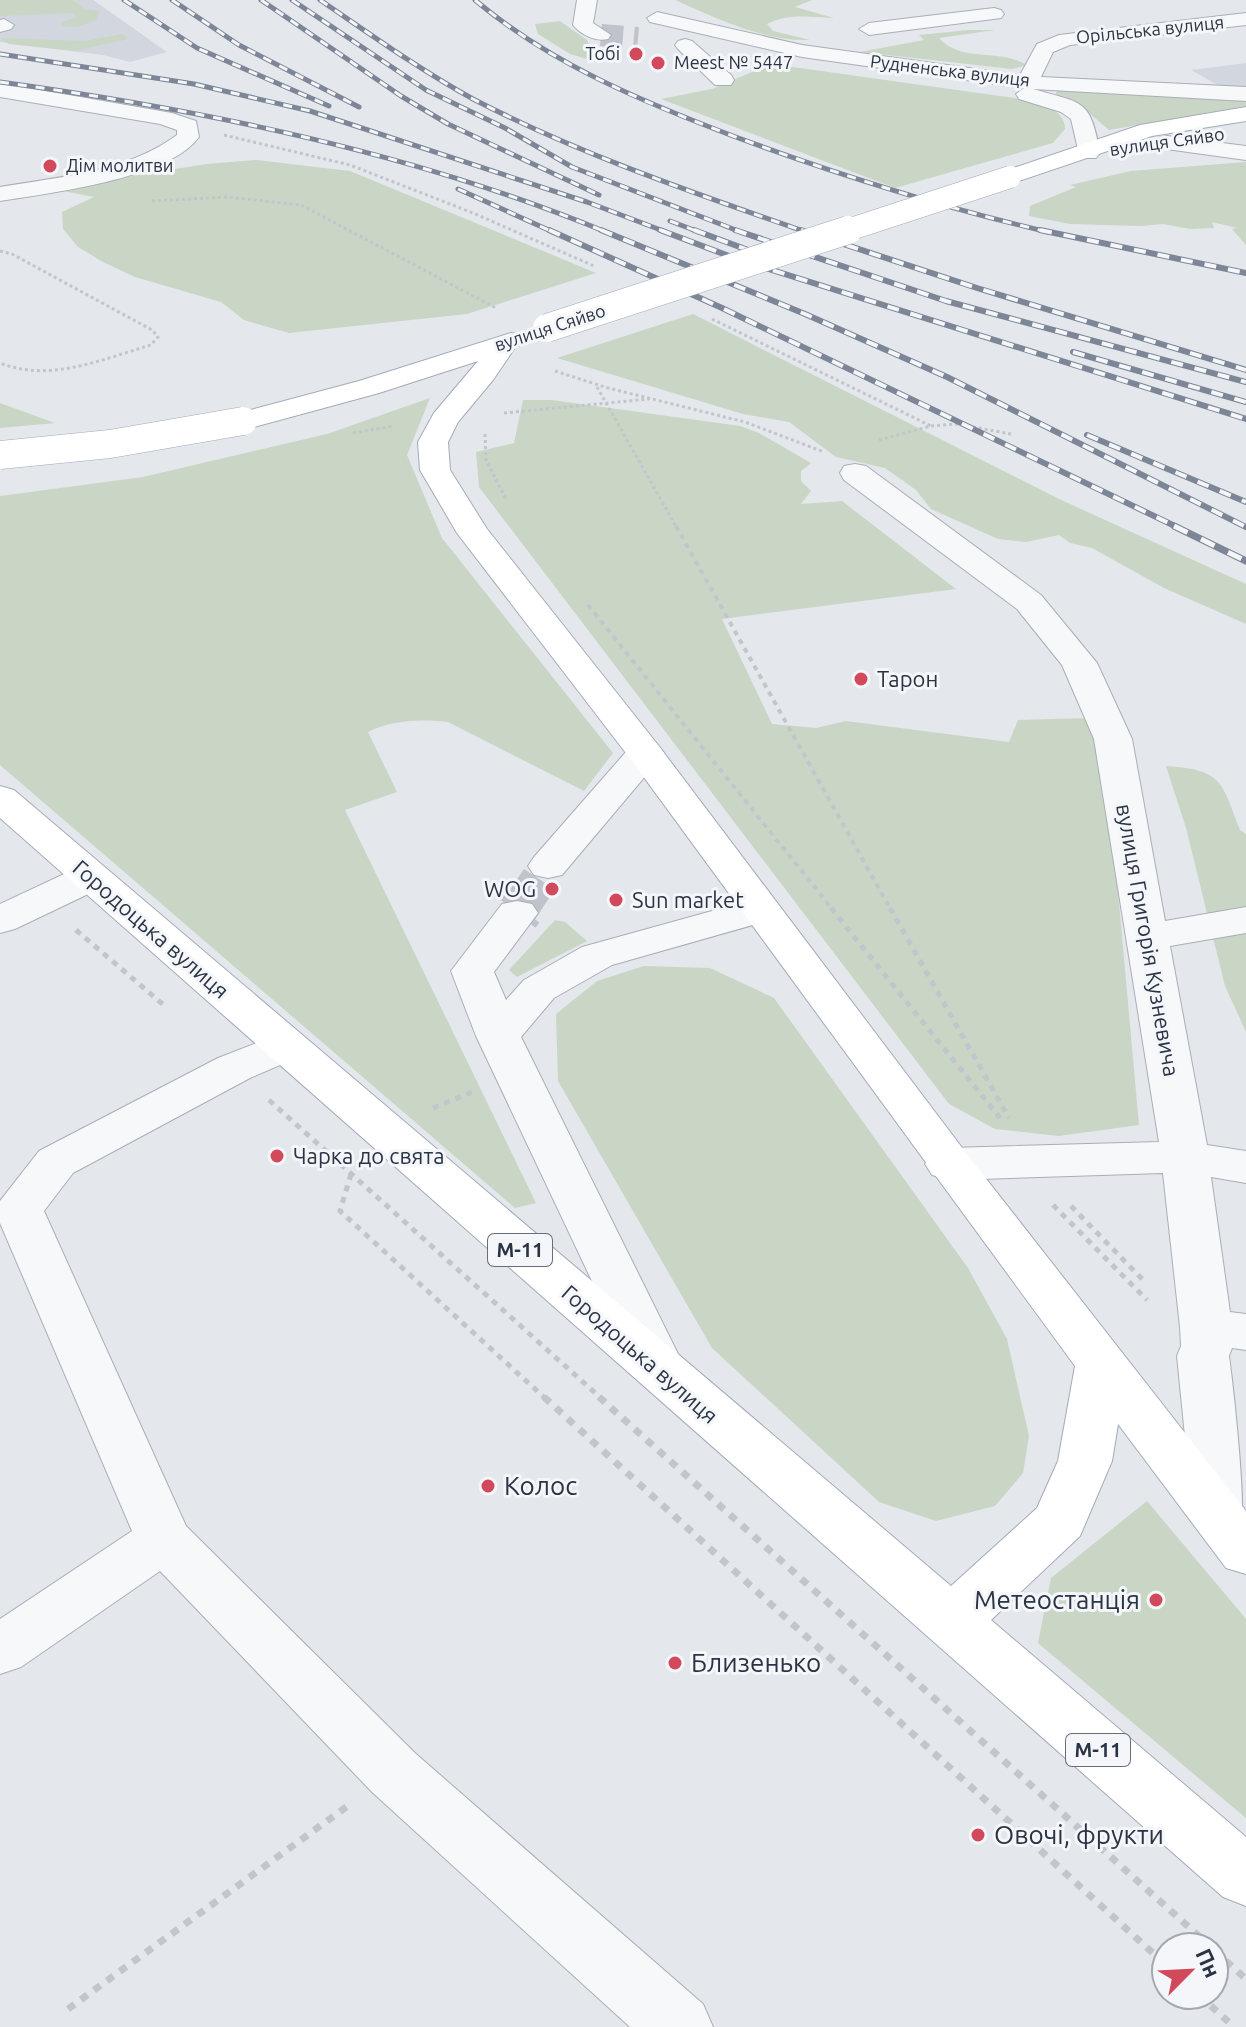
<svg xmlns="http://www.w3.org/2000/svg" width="1246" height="2027" font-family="Ubuntu,sans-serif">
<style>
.built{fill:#d2d6de}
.green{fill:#c9d6c5}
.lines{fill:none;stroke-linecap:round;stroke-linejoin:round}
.minor-tunnel-far2{stroke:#bfc3cb;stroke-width:22;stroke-dasharray:22 11;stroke-linecap:butt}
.minor-tunnel-far1{stroke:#bfc3cb;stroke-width:37;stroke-dasharray:37 18;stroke-linecap:butt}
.minor-tunnel{stroke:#bfc3cb;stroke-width:47;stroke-dasharray:47 24;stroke-linecap:butt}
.minor-casing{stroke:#a9aeb7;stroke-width:2}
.major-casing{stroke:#a3abb8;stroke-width:2}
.path-far3{stroke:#c2c5cb;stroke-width:3;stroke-dasharray:3 3;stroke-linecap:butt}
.path-far2{stroke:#c2c5cb;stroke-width:4;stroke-dasharray:5 5;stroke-linecap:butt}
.path-far1{stroke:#c2c5cb;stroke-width:5;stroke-dasharray:6 6;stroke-linecap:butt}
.path{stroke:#c2c5cb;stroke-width:7;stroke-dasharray:8 8;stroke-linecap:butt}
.minor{fill:#f7f8fa;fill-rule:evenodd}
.major{fill:#fff;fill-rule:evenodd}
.rail-far2-casing{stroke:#7d8696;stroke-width:5}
.rail-far1-casing{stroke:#7d8696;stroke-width:6}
.rail-casing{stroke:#7d8696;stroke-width:7}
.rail-far2{stroke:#f4f6f9;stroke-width:3;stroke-dasharray:9;stroke-linecap:butt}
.rail-far1{stroke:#f4f6f9;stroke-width:4;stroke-dasharray:12;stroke-linecap:butt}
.rail{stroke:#f4f6f9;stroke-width:5;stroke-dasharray:15;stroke-linecap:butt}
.major-bridge-far1-casing{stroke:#a3abb8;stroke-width:23;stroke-linecap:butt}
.major-bridge-casing{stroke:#a3abb8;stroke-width:29;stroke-linecap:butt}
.major-bridge-far1{stroke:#fff;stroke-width:22}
.major-bridge{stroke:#fff;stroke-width:28}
.poi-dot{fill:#d1495b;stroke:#f4f6f9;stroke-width:3}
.labels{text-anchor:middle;stroke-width:6;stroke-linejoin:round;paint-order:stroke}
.far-street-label{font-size:18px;fill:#2b3445;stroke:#f4f6f9}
.far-poi-label{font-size:18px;fill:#2b3445;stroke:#f4f6f9;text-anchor:start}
.shield{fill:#f4f6f9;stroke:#676e7b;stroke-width:2}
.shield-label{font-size:20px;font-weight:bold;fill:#2b3445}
.poi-label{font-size:22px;fill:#2b3445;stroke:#f4f6f9;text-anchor:start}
.street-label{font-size:22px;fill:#2b3445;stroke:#f4f6f9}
.near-poi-label{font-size:26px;fill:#2b3445;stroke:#f4f6f9;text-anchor:start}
</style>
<rect width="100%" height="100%" fill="#e4e7ec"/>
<g class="built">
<path d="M 0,0 L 93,0 L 167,52 L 130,62 L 103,55 L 0,42 Z"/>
<path d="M 1246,63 L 1246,88 L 1223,88 L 1191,70 Z"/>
</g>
<g class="green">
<path d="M 0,0 L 73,0 L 85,9 L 99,11 L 97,20 L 76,27 L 61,26 L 62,22 L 76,18 L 75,13 L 0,16 Z"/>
<path d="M 675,0 L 812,0 L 795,7 L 834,18 C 811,17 788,13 767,24 L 773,31 L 810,40 C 766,42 715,18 675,0 Z"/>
<path d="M 560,21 L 587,40 L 597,62 L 570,54 L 538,34 L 535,24 Z"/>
<path d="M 969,30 L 995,30 L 939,38 C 961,63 999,48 1027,65 L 1012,69 L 860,52 L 924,40 L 919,35 Z"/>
<path d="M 122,34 L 128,39 L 74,51 L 9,44 L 0,38 L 85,41 Z"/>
<path d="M 771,64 L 1029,100 C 1044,106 1065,110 1065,129 L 1053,143 L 895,188 L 661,99 L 712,89 Z"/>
<path d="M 1057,88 L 1246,100 L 1246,106 L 1109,130 L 1088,112 L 1056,95 Z"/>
<path d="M 257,160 L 350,171 L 596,273 L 467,314 L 289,333 L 244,320 L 221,302 L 135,277 L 103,262 L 78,247 L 63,229 L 62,212 L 94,197 L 53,189 L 206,164 Z"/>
<path d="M 1246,162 L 1246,245 L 1232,229 L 1237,228 L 1212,222 L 1214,228 L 1190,229 L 1163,224 L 1141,226 L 1070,224 L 1029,216 L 1030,206 L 1076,187 L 1070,185 L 1131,171 Z"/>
<path d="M 693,314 L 1059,499 L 1246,584 L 1246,624 L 1164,588 L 1092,548 L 1070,543 L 1059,535 L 1026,542 L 998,539 L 931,509 L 916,490 L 885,468 L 836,457 L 789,422 L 743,414 L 557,358 Z"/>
<path d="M 430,398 L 407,455 L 442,538 L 613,753 L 584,791 L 448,722 C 420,719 393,720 368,732 L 397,792 L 345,810 L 536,1203 L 515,1208 L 0,765 L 0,496 L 143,477 L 327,434 Z"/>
<path d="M 523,400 L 552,400 L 740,426 L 759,433 L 811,463 L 801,471 L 801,481 L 811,491 L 801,504 L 842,501 L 956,589 L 722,619 L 772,724 L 816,728 L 846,721 L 1009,742 L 1018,720 L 1088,718 L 1105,747 L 1139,1125 L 1059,1136 L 995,1129 L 949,1104 L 479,487 L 476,452 L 514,443 Z"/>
<path d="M 0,403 L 55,423 L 0,428 Z"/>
<path d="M 1166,766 C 1222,770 1221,780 1240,830 L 1246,834 L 1246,1032 L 1225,986 L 1186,828 Z"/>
<path d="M 555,920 L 565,922 L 587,941 L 517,977 L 509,970 Z"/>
<path d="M 644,966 L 710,968 L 774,998 L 968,1268 L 1007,1339 L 1029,1436 L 1023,1473 L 995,1506 L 936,1521 L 879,1502 L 712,1348 L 558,1081 L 556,1014 L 597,981 Z"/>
<path d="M 1147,1501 L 1246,1619 L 1246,1818 L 1038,1643 L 1051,1578 Z"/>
</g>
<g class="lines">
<path class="minor-tunnel-far2" d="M 601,35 L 638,38"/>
<path class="minor-tunnel-far1" d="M 519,910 L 548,866"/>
<path class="minor-tunnel" d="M 517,913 L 521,908"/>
<g class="minor-casing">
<g id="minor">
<path d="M 577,0 L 597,0 L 593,23 L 611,35 L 608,39 C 596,42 581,35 573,25 Z"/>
<path d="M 994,8 L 1001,10 L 1004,14 L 1001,18 L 869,35 L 859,29 L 869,23 Z"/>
<path d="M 657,12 L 802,45 L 1020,75 L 1037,44 L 1059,35 L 1246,13 L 1246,25 L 1070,45 L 1053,52 L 1041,77 L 1246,87 L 1246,101 L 1033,89 C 1084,104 1090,98 1100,153 L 1096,158 L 1080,158 L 1071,119 L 1061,112 L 1019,99 L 1016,94 L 1024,88 L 802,57 L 650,22 L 647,18 Z"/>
<path d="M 4,19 L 14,25 L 11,29 L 0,32 L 0,20 Z"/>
<path d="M 685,39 L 692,41 L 731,75 L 734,80 L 731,85 L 715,85 L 678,49 L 675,45 L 678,41 Z"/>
<path d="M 0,83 L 172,113 L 196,121 L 199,137 C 169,179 50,193 0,201 L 0,187 C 59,177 127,172 177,135 L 177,130 L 160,124 L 0,97 Z"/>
<path d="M 1167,136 L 1246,146 L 1246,160 L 1159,148 L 1155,143 L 1159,138 Z"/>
<path d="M 855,464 L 866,466 L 1041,595 L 1097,663 L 1132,739 L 1165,921 L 1246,907 L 1246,933 L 1170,946 L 1207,1145 L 1246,1151 L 1246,1183 L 1211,1177 L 1230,1312 L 1246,1314 L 1246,1350 L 1232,1348 L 1229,1356 C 1234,1393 1246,1503 1241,1531 L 1221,1538 L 1201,1531 L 1193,1516 L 1177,1356 L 1181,1346 L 1180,1327 L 1163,1173 L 949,1180 L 932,1175 L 925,1164 L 932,1153 L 949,1148 L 1159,1142 L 1094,739 L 1062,665 L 1017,609 L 844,480 L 840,473 L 844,466 Z"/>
<path d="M 645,742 L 658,745 L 664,753 L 658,761 L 562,875 L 548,878 L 534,875 L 528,866 L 534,857 L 632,745 Z"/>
<path d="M 91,865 L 105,868 L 111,877 L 105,886 L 15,929 L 0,933 L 0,904 L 77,868 Z"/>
<path d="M 759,898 L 774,901 L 780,910 L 774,919 L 612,965 L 554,998 L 521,1037 L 686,1370 L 679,1383 L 660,1389 L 641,1383 L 634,1370 L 476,1036 L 451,971 L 502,904 L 517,901 L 532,904 L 538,913 L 494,972 L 506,1000 L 524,980 L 582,947 Z"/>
<path d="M 285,1032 L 301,1036 L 307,1046 L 301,1056 L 250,1078 L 73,1173 L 44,1211 L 186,1526 L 416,1754 L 703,2004 L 713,2027 L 630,2027 L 372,1792 L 160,1571 L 21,1667 L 0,1674 L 0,1619 L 132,1531 L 0,1223 L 0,1201 L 39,1151 L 218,1058 Z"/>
</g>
</g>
<g class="major-casing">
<g id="major">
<path d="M 1246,107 L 1246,121 L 1152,136 L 1010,184 L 1002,182 L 998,177 L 1002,172 L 1140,125 Z"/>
<path d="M 511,333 L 521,335 L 525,341 L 514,349 L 493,380 L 458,422 L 448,442 L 450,470 L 487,529 L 658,745 L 966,1153 L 1246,1511 L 1246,1574 L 1226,1568 L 1118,1424 L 1112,1461 L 1080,1536 L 991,1620 L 1246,1837 L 1246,1906 L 1223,1897 L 0,818 L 0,786 L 14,790 L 951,1586 L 1037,1508 L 1058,1461 L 1075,1366 L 632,761 L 457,533 L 420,470 L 418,442 L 434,413 L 478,361 L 379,393 L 243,430 L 232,427 L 228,421 L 232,415 L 359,381 Z"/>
</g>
</g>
<g class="path-far3">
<path d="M 224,135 L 350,165 L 473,213 L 594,266"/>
<path d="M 152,201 L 227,197 L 301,205 L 496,308"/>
<path d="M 0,251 L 12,254 L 152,330 L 158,337 L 151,345 C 103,359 49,383 0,363"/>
<path d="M 712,319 L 931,426"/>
<path d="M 555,371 L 608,388 L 745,422 L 824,452"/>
<path d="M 597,387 L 677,528"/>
<path d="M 504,413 L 649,399"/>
<path d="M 353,433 L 394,426"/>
<path d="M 485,434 L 486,460 L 506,499"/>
<path d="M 879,440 L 931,426 L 957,424 L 1011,434"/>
</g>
<g class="path-far2">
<path d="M 676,526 L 891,910"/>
<path d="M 588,605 L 833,910"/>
</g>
<g class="path-far1">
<path d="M 831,908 L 1000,1118"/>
<path d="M 890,908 L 1009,1118"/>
<path d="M 76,930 L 166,1007"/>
<path d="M 269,1100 L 602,1399"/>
<path d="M 433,1108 L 472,1092"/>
<path d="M 351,1174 L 340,1211 L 546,1399"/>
<path d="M 1053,1205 L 1147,1300"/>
<path d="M 1071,1206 L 1145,1282"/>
</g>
<g class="path">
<path d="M 544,1397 L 1166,1965"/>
<path d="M 599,1397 L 1211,1947"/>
<path d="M 1214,1950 L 1246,1979"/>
<path d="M 1199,1995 L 1234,2027"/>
<path d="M 68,2009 L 349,1805"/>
</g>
<use href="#minor" class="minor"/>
<use href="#major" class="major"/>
<g class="rail-far2-casing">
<g id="rail-far2">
<path d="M 124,0 L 197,48 L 329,106"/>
<path d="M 172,0 L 239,45 L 359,107"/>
<path d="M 261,0 L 401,96 L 448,124 L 599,195"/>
<path d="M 292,0 L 426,90 L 505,128 L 572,167 L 741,232"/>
<path d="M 320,0 C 370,34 420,70 473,99 C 579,154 694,193 806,232"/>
<path d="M 475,0 C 551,64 641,101 733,136 C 836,174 941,207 1048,232"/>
<path d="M 0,54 L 194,84 L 310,111 L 587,202 L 666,232"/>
<path d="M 0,82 C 205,110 414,153 606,232"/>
<path d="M 458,189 L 553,232"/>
<path d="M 670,221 L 699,232"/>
</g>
</g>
<g class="rail-far1-casing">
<g id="rail-far1">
<path d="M 549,230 L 722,308 L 1179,528"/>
<path d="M 601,230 L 805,314 L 947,377 L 1246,527"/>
<path d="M 660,230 L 737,259 L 1246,419"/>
<path d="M 694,230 L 775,260"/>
<path d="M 735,230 L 946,301 L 1246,382"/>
<path d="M 801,230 L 977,288 L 1246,370"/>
<path d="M 1040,230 L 1246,273"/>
<path d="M 1073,352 L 1246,402"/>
<path d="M 1087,435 L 1246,502"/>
</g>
</g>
<g class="rail-casing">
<path id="rail" d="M 1174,526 L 1246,561"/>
</g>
<use href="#rail-far2" class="rail-far2"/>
<use href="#rail-far1" class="rail-far1"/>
<use href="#rail" class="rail"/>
<g class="major-bridge-far1-casing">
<path id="major-bridge-far1" d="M 842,232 L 1010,177"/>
</g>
<g class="major-bridge-casing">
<g id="major-bridge">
<path d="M 547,328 L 848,230"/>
<path d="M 0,455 L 110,444 L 243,421"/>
</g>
</g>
<use href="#major-bridge-far1" class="major-bridge-far1"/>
<use href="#major-bridge" class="major-bridge"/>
</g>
<g class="poi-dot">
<circle cx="636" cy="54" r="8"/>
<circle cx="658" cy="63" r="8"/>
<circle cx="50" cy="166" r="8"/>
<circle cx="861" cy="679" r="8"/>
<circle cx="552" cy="889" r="8"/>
<circle cx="616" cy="900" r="8"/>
<circle cx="277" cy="1156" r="8"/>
<circle cx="488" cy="1486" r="8"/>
<circle cx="1156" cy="1600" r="8"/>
<circle cx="675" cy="1663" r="8"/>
<circle cx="978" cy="1835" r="8"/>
</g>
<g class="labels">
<g class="far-street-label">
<text transform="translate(1150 30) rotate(-6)" y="6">Орільська вулиця</text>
<text transform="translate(950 71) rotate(7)" y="6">Рудненська вулиця</text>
<text transform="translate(1167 142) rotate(-8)" y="6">вулиця Сяйво</text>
<text transform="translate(550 328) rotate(-18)" y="6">вулиця Сяйво</text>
</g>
<g class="far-poi-label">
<text x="620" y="60" text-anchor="end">Тобі</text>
<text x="674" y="69">Meest № 5447</text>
<text x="66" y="172">Дім молитви</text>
</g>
<g class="shield">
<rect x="488" y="1234" width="64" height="32" rx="6"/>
<rect x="1066" y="1734" width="64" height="32" rx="6"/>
</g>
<g class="shield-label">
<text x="520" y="1257">М-11</text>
<text x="1098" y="1757">М-11</text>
</g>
<g class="poi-label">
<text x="877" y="687">Тарон</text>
<text x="536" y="897" text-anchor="end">WOG</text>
<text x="632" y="908">Sun market</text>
<text x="293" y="1164">Чарка до свята</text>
</g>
<g class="street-label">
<text transform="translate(151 929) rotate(41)" y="8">Городоцька вулиця</text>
<text transform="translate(1148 940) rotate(80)" y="8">вулиця Григорія Кузневича</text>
<text transform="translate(640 1354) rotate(41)" y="8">Городоцька вулиця</text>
</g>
<g class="near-poi-label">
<text x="504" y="1495">Колос</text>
<text x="1140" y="1609" text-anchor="end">Метеостанція</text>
<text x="691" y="1672">Близенько</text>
<text x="994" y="1844">Овочі, фрукти</text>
</g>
</g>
<g transform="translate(1190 1971) rotate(66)"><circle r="38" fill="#f4f6f9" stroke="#a4a8b1" stroke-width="2"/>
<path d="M0-6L14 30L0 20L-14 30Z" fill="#d1495b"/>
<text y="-12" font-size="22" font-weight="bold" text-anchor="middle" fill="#2b3445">Пн</text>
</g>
</svg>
